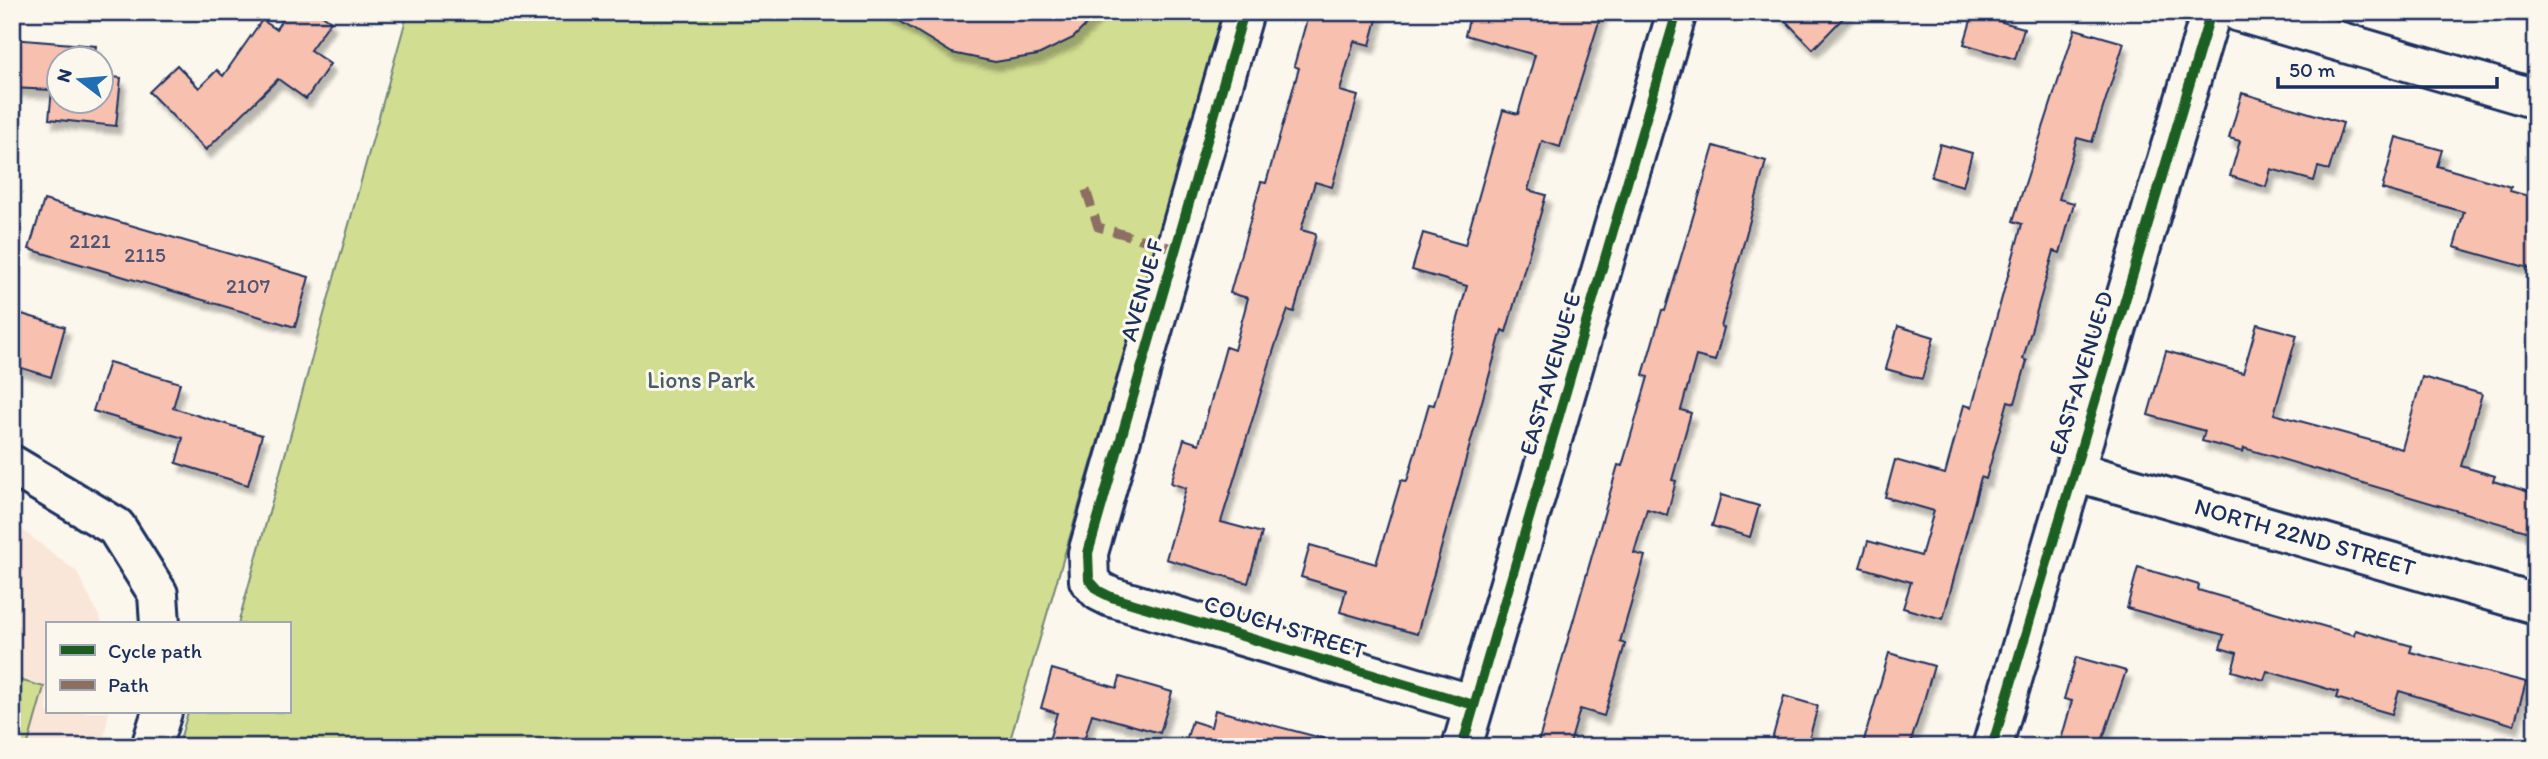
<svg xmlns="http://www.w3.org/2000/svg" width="2548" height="759" font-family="Itim,sans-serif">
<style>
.built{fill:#fae6d9}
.green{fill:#d1de91;stroke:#768678;stroke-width:2}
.building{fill:#f8c0ae;stroke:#1b2f5e;stroke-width:2;filter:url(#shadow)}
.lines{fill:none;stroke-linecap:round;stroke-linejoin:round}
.minor-casing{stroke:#1b2f5e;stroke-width:44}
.minor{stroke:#fbf7ec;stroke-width:38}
.quiet{stroke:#8d6e63;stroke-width:9;stroke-dasharray:18 9;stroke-linecap:butt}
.cycleway-casing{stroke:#fbf7ec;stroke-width:15}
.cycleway{stroke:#1b5e20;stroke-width:10}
.labels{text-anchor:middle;stroke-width:6;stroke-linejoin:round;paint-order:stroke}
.number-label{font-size:21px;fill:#525372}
.street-label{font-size:24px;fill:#1b2f5e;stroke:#fbf7ec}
.park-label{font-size:24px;fill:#485b6b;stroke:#fbf7ec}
</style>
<defs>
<filter id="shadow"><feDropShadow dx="4.5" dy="8" stdDeviation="2" flood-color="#0004"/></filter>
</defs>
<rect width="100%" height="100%" fill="#fbf7ec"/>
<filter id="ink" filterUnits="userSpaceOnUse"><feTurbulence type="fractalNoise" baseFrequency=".0143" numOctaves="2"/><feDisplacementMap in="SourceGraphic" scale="14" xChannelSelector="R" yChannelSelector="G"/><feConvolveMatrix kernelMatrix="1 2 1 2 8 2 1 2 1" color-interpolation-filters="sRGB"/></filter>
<g filter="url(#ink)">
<path class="built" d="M 12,522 L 77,572 L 103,624 L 47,624 L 47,712 L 109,712 L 102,747 L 12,747 Z"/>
<g class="green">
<path d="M 408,12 L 1224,12 L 1008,747 L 178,747 L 188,712 L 289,712 L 289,624 L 238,624 Z"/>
<path d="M 12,678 L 44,687 L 27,747 L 12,747 Z"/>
</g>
<g class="building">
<path d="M 287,12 L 318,12 L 331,21 L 310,50 L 330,64 L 306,99 L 278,79 L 206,150 L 149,92 L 177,65 L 199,88 L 217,70 L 223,76 L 262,20 L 276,29 Z"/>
<path d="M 885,12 L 1099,12 L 1073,38 L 1038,55 L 995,62 L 952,53 Z"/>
<path d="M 1309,12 L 1379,12 L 1370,45 L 1354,41 L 1340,91 L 1358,96 L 1332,187 L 1315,182 L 1301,230 L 1316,234 L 1294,312 L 1288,310 L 1275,346 L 1221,522 L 1262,533 L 1248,583 L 1166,559 L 1186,488 L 1171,483 L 1184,439 L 1199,444 L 1226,347 L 1234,350 L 1248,298 L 1230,293 L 1261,182 L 1266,183 L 1299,68 L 1294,66 Z"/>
<path d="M 1471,12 L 1602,12 L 1560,147 L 1542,141 L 1528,190 L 1546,195 L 1506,332 L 1502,330 L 1417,634 L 1340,612 L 1346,590 L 1301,577 L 1310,545 L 1376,564 L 1401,480 L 1407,481 L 1429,404 L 1434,405 L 1467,286 L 1412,270 L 1423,233 L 1465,245 L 1503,110 L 1518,114 L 1535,55 L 1465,35 Z"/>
<path d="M 1777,12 L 1849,12 L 1813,49 Z"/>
<path d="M 1973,14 L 2024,28 L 2015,59 L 1964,44 Z"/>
<path d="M 2075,29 L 2124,43 L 2092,142 L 2077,138 L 2059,199 L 2074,203 L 2060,253 L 2054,251 L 2023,359 L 2027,361 L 2015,403 L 2008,401 L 1986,479 L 1981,477 L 1943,619 L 1903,608 L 1911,582 L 1860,567 L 1868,541 L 1921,556 L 1934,511 L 1885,497 L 1895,460 L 1945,474 L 1964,405 L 1972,407 L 2022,224 L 2013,221 Z"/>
<path d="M 12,39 L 96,46 L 94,60 L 60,60 L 60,102 L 102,102 L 102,76 L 121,78 L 116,126 L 49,119 L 52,90 L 12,88 Z"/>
<path d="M 2242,93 L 2343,123 L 2329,170 L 2318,167 L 2314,181 L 2271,169 L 2266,187 L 2230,176 L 2240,141 L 2229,138 Z"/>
<path d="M 2396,137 L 2442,150 L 2437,166 L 2511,187 L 2510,191 L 2536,198 L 2536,270 L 2454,247 L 2464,212 L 2382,189 Z"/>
<path d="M 1940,144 L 1972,153 L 1963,186 L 1931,177 Z"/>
<path d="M 1714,146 L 1766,161 L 1721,327 L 1724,328 L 1715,361 L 1696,356 L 1681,410 L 1691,413 L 1672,480 L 1676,481 L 1667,515 L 1647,509 L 1634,553 L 1645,556 L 1620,642 L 1625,644 L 1604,716 L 1580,709 L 1569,747 L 1537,747 L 1618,465 L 1622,466 L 1648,377 L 1643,375 L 1662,310 L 1665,311 Z"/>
<path d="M 44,200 L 309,277 L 295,327 L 29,249 Z"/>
<path d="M 12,311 L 65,327 L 51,377 L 12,365 Z"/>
<path d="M 2257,324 L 2297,335 L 2274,414 L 2402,449 L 2422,377 L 2482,394 L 2461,466 L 2495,476 L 2493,481 L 2536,494 L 2536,534 L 2244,448 L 2243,452 L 2202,441 L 2205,431 L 2148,415 L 2166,351 L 2243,373 Z"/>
<path d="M 1898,326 L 1934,337 L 1922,379 L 1886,369 Z"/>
<path d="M 109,362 L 180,383 L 173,408 L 262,435 L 248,485 L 176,463 L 183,438 L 93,411 Z"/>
<path d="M 1721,495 L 1759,506 L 1750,537 L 1712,526 Z"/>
<path d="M 2138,567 L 2199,585 L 2198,590 L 2354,635 L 2355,630 L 2412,646 L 2410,652 L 2526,682 L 2514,725 L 2399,691 L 2392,714 L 2336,698 L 2338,692 L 2267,671 L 2264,680 L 2232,671 L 2237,653 L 2220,648 L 2224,635 L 2127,608 Z"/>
<path d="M 1889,653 L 1934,666 L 1922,707 L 1909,747 L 1862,747 Z"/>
<path d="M 2076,657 L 2126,671 L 2100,747 L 2059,747 L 2072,701 L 2064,699 Z"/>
<path d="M 1052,669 L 1117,688 L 1120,677 L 1172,692 L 1160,733 L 1092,714 L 1082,747 L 1047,747 L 1057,713 L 1041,708 Z"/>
<path d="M 1784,696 L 1818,706 L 1807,747 L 1770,747 Z"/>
<path d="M 1215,710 L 1329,740 L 1328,747 L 1184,747 L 1192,721 L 1211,727 Z"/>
</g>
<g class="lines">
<g class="minor-casing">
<g id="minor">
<path d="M 1244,12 L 1088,553 L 1089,580 L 1099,591 L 1111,597 L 1474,705"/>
<path d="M 2239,12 L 2536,99"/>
<path d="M 12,465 L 116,527 L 158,594 L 160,624"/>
<path d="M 2074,471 L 2536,604"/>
<path d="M 151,747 L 162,712"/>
<path d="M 1462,747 L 1677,12"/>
<path d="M 1992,747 L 2211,12"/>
</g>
</g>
<use href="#minor" class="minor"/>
<path class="quiet" d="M 1086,190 L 1098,227 L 1176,249"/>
<g class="cycleway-casing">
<g id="cycleway">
<path d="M 1244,12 L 1088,553 L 1089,580 L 1099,591 L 1111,597 L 1474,705"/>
<path d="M 1462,747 L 1677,12"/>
<path d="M 1992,747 L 2211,12"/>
</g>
</g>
<use href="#cycleway" class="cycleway"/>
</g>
</g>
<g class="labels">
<g class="number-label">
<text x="90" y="248">2121</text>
<text x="145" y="262">2115</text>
<text x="248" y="293">2107</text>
</g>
<g class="street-label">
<text transform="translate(1142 290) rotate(-74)" y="8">AVENUE F</text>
<text transform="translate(2081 373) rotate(-73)" y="8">EAST AVENUE D</text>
<text transform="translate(1550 374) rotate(-74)" y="8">EAST AVENUE E</text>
<text transform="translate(2305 537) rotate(16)" y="8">NORTH 22ND STREET</text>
<text transform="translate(1285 627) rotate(17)" y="8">COUCH STREET</text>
</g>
<g class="park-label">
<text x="701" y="388">Lions Park</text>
</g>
</g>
<rect width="2548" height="759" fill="none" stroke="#fbf7ec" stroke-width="42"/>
<rect x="21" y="21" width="2506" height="717" fill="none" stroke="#1b2f5e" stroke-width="2.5" filter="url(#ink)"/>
<rect x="46" y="622" width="245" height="91" fill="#fbf7ec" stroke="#a1a7b3" stroke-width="2"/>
<rect x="60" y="645" width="35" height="10" fill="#1b5e20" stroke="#a1a7b3" stroke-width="2"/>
<text x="108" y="658" font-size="21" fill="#1b2f5e">Cycle path</text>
<rect x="60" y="680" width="35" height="10" fill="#8d6e63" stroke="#a1a7b3" stroke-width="2"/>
<text x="108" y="692" font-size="21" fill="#1b2f5e">Path</text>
<g transform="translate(80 80) rotate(286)"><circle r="33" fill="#fbf7ec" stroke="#a1a7b3" stroke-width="2"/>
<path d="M0-5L12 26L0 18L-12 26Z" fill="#1f6fb2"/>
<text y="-10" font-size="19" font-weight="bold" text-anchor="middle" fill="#1b2f5e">N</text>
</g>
<path d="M2278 77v10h219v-10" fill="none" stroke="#1b2f5e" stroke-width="3.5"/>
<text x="2289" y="77" font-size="21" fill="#1b2f5e" stroke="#fbf7ec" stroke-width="5" paint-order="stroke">50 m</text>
</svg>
